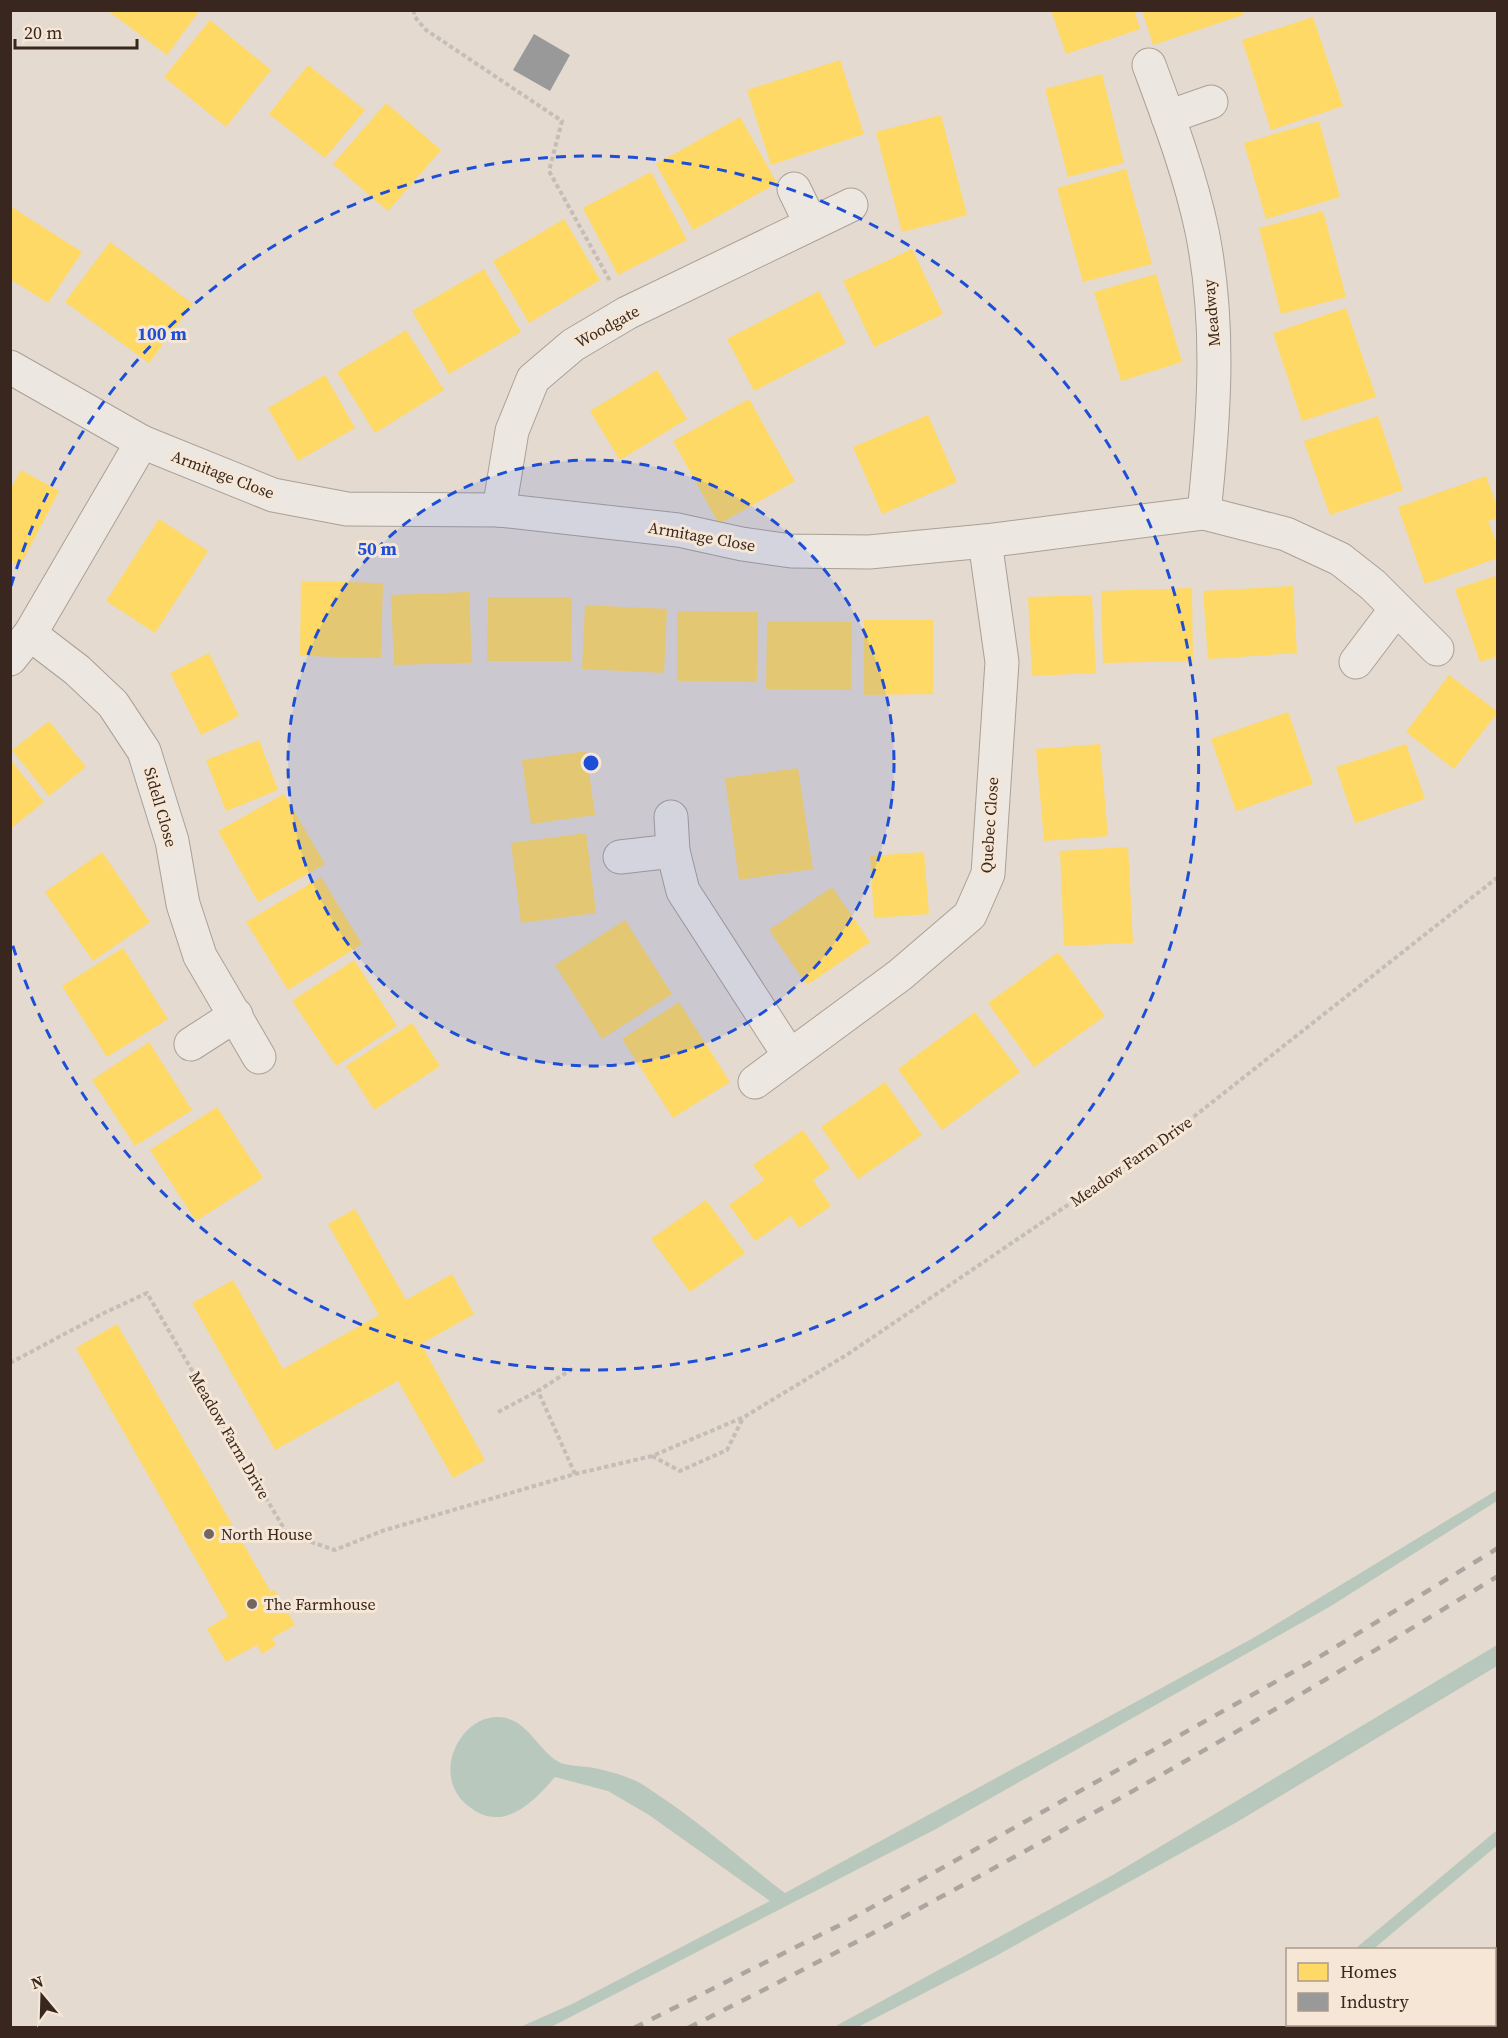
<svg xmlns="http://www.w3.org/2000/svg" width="1508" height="2038" font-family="'Source Serif 4',serif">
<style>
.water{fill:#b9c8bd}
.homes{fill:#ffd966}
.industry{fill:#999}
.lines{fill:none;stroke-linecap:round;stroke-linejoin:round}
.stream{stroke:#b9c8bd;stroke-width:12}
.minor-casing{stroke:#aaa097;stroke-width:35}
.path{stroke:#c5bdb7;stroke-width:4;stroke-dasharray:4.5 3;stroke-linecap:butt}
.minor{stroke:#ece7e0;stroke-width:33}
.rail{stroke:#ada6a0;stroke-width:4.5;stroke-dasharray:10 10;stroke-linecap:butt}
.ring{fill:none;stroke:#1d4ed8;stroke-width:3;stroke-dasharray:10 8}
.poi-dot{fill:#75665d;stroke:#f5e6d5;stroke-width:2}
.labels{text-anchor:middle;stroke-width:6;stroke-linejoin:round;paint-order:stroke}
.street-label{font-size:16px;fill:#39271f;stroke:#f5e6d5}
.poi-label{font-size:16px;fill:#39271f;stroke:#f5e6d5;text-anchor:start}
.centre{fill:#1d4ed8;stroke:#f5e6d5;stroke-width:3}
.ring-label{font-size:18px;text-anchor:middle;font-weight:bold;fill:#1d4ed8;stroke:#f5e6d5;stroke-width:6;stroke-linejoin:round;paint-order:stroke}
</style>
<rect width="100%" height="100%" fill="#e4dacf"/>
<g class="water">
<path d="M 1497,1490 L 1497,1501 L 1331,1606 L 936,1829 L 551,2027 L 520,2027 L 572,2004 L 770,1901 L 649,1815 L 608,1791 L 555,1777 C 534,1801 505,1833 471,1808 C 423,1775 468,1699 514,1721 C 532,1730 543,1755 561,1763 C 569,1766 580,1766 588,1767 C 605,1770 621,1774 636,1781 C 647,1786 657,1795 667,1801 C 708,1829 745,1863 785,1893 L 1255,1637 Z"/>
<path d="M 1497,1645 L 1497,1666 L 1237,1822 L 994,1957 L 858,2027 L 834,2027 L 1111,1876 Z"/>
</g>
<g class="homes">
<path d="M 107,10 L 200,10 L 167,55 Z"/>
<path d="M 1051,10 L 1134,10 L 1140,29 L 1066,54 Z"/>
<path d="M 1142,10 L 1242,10 L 1243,15 L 1153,45 Z"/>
<path d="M 1313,17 L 1343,106 L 1271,130 L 1242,40 Z"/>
<path d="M 210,20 L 271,70 L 226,127 L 164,77 Z"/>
<path d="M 840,60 L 864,134 L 771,165 L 747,90 Z"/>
<path d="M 308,65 L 365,110 L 325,158 L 269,114 Z"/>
<path d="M 1102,74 L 1124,163 L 1068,177 L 1045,89 Z"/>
<path d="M 386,103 L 441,150 L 388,211 L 333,164 Z"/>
<path d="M 941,115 L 967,215 L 902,232 L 876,132 Z"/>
<path d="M 740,117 L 777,183 L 693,230 L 656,164 Z"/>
<path d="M 1319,121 L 1340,197 L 1266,219 L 1244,143 Z"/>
<path d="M 1126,169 L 1152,264 L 1083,282 L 1057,188 Z"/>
<path d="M 651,172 L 687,240 L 618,275 L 583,208 Z"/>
<path d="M 10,206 L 82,252 L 48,303 L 10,279 Z"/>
<path d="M 1323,211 L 1346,297 L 1281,314 L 1259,228 Z"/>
<path d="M 564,219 L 600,280 L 529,323 L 493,261 Z"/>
<path d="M 110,242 L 193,304 L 149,363 L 65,302 Z"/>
<path d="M 912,249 L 943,314 L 874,347 L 843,281 Z"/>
<path d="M 484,269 L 521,332 L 449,374 L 412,311 Z"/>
<path d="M 1156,274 L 1182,362 L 1121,381 L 1094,292 Z"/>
<path d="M 819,291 L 846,343 L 754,391 L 727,339 Z"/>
<path d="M 1346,308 L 1376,397 L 1302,421 L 1273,333 Z"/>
<path d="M 406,330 L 444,390 L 375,433 L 337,372 Z"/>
<path d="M 657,370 L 687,419 L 620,460 L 590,411 Z"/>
<path d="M 325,375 L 355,428 L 298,461 L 268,408 Z"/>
<path d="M 749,399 L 795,481 L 719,524 L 673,441 Z"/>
<path d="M 928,415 L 957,482 L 882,514 L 853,447 Z"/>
<path d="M 1378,416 L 1403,490 L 1330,515 L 1304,441 Z"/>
<path d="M 21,470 L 59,491 L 20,566 L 10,561 L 10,490 Z"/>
<path d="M 1486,476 L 1498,509 L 1498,518 L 1488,521 L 1498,547 L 1498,558 L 1425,584 L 1398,507 Z"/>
<path d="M 159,519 L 208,551 L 155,633 L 106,601 Z"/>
<path d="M 1498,575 L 1498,656 L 1480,662 L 1455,589 Z"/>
<path d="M 301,581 L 383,583 L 381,658 L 300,656 Z"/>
<path d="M 1293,586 L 1297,653 L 1208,659 L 1203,591 Z"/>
<path d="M 1192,588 L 1193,661 L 1103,663 L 1101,591 Z"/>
<path d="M 469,592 L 472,663 L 394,665 L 391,595 Z"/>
<path d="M 1092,595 L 1096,673 L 1032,676 L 1028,597 Z"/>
<path d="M 488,597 L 572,597 L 571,661 L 487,661 Z"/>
<path d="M 585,605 L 667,609 L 664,673 L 582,669 Z"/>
<path d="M 677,611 L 758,612 L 757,682 L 677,681 Z"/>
<path d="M 864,620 L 933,620 L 933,694 L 864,695 Z"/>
<path d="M 767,621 L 852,622 L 851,690 L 766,689 Z"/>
<path d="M 209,653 L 239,716 L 201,735 L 170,673 Z"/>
<path d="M 1449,675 L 1498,712 L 1454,769 L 1406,732 Z"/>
<path d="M 1288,712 L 1313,784 L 1236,811 L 1211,739 Z"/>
<path d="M 49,721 L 86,767 L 49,796 L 12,750 Z"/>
<path d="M 259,740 L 278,790 L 226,811 L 206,760 Z"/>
<path d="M 1100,744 L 1108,836 L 1044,841 L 1036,749 Z"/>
<path d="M 1406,744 L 1425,799 L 1355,823 L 1336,767 Z"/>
<path d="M 586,751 L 595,815 L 531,824 L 522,760 Z"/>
<path d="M 10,759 L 44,802 L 10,829 Z"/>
<path d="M 798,768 L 813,869 L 739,880 L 725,778 Z"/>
<path d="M 284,794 L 325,864 L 258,902 L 218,831 Z"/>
<path d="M 586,833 L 596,913 L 521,923 L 511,843 Z"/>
<path d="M 1128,847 L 1133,943 L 1064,946 L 1060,851 Z"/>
<path d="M 102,852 L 150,922 L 93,961 L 45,892 Z"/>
<path d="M 924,852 L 929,914 L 874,918 L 870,856 Z"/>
<path d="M 321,877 L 362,944 L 288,990 L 246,922 Z"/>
<path d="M 832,887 L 870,942 L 807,985 L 769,930 Z"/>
<path d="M 625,920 L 672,994 L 602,1039 L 555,965 Z"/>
<path d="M 123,948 L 168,1019 L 107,1057 L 62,986 Z"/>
<path d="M 1058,952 L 1105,1016 L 1034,1067 L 988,1003 Z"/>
<path d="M 354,960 L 397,1026 L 336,1066 L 292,1001 Z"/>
<path d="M 679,1002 L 730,1082 L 673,1118 L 622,1039 Z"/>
<path d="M 975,1012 L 1020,1072 L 942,1130 L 898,1069 Z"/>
<path d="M 412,1023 L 440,1066 L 374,1110 L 346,1066 Z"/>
<path d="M 149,1042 L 192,1110 L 135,1146 L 92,1080 Z"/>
<path d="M 885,1082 L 922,1135 L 858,1179 L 821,1127 Z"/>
<path d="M 217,1107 L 263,1178 L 196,1221 L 150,1150 Z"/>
<path d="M 803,1130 L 830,1168 L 813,1180 L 831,1206 L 799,1228 L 791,1216 L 755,1241 L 729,1205 L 764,1180 L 753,1165 Z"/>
<path d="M 706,1200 L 745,1253 L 690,1292 L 651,1239 Z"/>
<path d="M 355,1209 L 406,1300 L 452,1274 L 474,1314 L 421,1344 L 485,1460 L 453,1478 L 398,1381 L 275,1450 L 192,1303 L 233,1280 L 283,1369 L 379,1315 L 328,1224 Z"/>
<path d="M 117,1324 L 271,1592 L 275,1590 L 295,1625 L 272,1638 L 276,1645 L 262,1654 L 257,1645 L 226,1662 L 207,1629 L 228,1616 L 76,1348 Z"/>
</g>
<path class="industry" d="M 534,34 L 570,55 L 550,91 L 513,70 Z"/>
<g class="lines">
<g class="stream">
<path d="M 1363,1950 L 1498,1837"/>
<path d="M 1494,1954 L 1498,1952"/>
<path d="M 1415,2028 L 1419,2024"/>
</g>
<g class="minor-casing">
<g id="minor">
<path d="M 1149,65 C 1169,119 1190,174 1202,231 C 1221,325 1214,419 1204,513"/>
<path d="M 1168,117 L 1211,102"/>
<path d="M 794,189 L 811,224"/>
<path d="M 10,367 L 142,442 L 273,495 L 347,509 L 499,510 L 678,530 L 742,544 L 791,551 L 869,552 L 985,541 L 1204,513 L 1286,534 L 1340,559 L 1373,585 L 1437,649"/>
<path d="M 499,510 L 512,431 L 533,379 L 573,345 L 627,313 L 851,205"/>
<path d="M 30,634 L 77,670 L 113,704 L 144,751 L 172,841 L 183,904 L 200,956 L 259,1057"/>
<path d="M 10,659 L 30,634 L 142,442"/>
<path d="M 1356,662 L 1396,609"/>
<path d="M 671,817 L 673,851 L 683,891 L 789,1055"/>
<path d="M 620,857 L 673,851"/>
<path d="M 191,1044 L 236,1015"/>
<path d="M 755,1082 L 900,975 L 970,915 L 988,874 L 1002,662 L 985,541"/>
</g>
</g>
<g class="path">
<path d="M 414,10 L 414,16 L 426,30 L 562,121 L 549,171 L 610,281"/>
<path d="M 10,1229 L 10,1272"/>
<path d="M 10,1363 L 104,1313 L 147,1293 L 287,1534 L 335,1550 L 382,1531 L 575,1474 L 652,1456 L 744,1417 L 848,1354 L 1168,1137 L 1498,877"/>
<path d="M 498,1412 L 538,1391"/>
<path d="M 652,1456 L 680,1471 L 727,1450 L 743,1418"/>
<path d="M 575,1474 L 538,1391 L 575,1367"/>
</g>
<use href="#minor" class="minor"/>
<g class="rail">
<path d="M 634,2028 L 840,1925 L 1311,1662 L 1498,1548"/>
<path d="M 688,2028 C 965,1890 1234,1737 1498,1576"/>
</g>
</g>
<circle cx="591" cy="763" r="303" fill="#1d4ed8" fill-opacity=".12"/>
<g class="ring">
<circle cx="591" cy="763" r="303"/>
<path d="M11 586A607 607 0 1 1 11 940"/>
</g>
<g class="poi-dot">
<circle cx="209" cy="1534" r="6"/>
<circle cx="252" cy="1604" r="6"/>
</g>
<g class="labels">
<g class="street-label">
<text transform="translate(1211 313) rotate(-95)" y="6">Meadway</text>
<text transform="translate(607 326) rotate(-29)" y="6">Woodgate</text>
<text transform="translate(223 474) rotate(21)" y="6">Armitage Close</text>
<text transform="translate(702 536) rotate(10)" y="6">Armitage Close</text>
<text transform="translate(161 807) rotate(74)" y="6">Sidell Close</text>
<text transform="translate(989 825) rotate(-86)" y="6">Quebec Close</text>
<text transform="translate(1131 1161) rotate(-35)" y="6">Meadow Farm Drive</text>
<text transform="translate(230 1435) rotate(60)" y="6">Meadow Farm Drive</text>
</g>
<g class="poi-label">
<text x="221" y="1540">North House</text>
<text x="264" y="1610">The Farmhouse</text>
</g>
</g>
<circle cx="591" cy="763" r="9" class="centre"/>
<g class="ring-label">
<text x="162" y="340">100 m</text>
<text x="377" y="555">50 m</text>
</g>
<rect width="1508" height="2038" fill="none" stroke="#39271f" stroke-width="24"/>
<rect x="1286" y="1948" width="210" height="78" fill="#f5e6d5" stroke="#aa9a8c" stroke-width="1.5"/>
<rect x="1298" y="1963" width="30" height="18" fill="#ffd966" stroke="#aa9a8c" stroke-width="1.5"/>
<text x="1340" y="1978" font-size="18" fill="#39271f">Homes</text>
<rect x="1298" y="1993" width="30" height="18" fill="#999999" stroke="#aa9a8c" stroke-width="1.5"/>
<text x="1340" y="2008" font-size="18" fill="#39271f">Industry</text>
<g transform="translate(42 1996) rotate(341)" stroke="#f5e6d5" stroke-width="4.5" paint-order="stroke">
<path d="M0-4.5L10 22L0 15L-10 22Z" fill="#39271f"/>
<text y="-9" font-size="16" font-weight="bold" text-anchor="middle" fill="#39271f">N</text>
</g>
<path d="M15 39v9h122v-9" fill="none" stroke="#39271f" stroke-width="3"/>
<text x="24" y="39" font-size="18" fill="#39271f" stroke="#f5e6d5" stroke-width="4.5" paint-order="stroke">20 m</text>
</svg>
